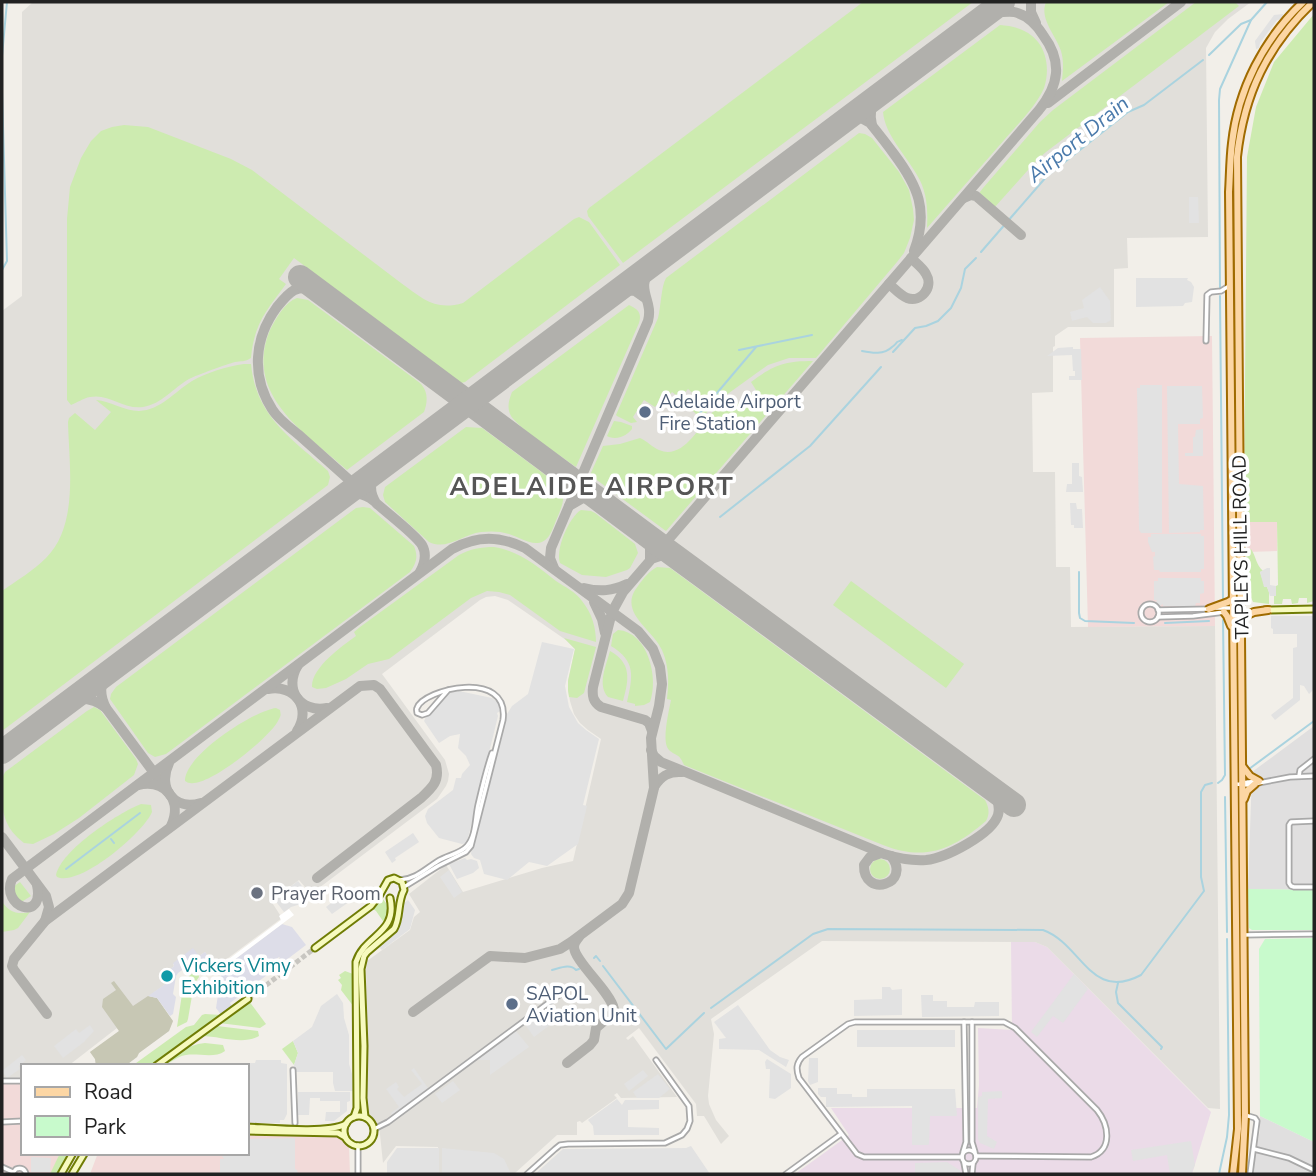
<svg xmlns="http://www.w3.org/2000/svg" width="1316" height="1176" font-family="'Nunito Sans',sans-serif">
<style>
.residential{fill:#e0dfdf}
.commercial{fill:#f2dad9}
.industrial{fill:#ebdbe8}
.airport{fill:#e1dfda}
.construction{fill:#c7c7b4}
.grass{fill:#cdebb0}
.park{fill:#c8facc}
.parking{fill:#e2e2e2}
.plaza{fill:#dddde8}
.pier{fill:#fff}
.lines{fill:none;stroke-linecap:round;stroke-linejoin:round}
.stream{stroke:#aad3df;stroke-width:2}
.taxiway{stroke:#b1b0ac;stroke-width:10}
.runway{stroke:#b1b0ac;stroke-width:24}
.secondary-tunnel{stroke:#c8c6c1;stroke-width:5;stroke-dasharray:5 2.5;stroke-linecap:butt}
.street-casing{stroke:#a9a9a9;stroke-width:7}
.secondary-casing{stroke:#707d05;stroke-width:9}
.primary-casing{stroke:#a06b00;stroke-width:10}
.street{stroke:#fff;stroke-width:3.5}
.secondary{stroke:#f7fabf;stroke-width:5}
.primary{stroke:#fcd6a4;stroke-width:6}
.service-dot{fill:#5c6f8a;stroke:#fff;stroke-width:2.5}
.worship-dot{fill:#6b7280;stroke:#fff;stroke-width:2.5}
.culture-dot{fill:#0f9aa8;stroke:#fff;stroke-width:2.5}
.labels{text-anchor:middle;stroke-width:7;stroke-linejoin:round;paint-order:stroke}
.service-label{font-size:19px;fill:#4e5e75;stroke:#fff;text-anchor:start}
.street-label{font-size:19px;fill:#222;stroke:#fff}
.worship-label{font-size:19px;fill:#5b616d;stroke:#fff;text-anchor:start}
.culture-label{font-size:19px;fill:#0d838f;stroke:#fff;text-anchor:start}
.water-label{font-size:21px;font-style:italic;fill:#4a7aab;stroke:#fff}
.district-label{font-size:26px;font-weight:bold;letter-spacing:2px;fill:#555;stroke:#fff}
</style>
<rect width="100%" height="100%" fill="#f2efe9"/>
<g class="residential">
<path d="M 1314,726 L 1314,916 L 1313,890 L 1248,889 L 1252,772 Z"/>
<path d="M 1260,1116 L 1314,1142 L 1314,1174 L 1253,1174 L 1253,1166 L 1260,1130 Z"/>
</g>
<g class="commercial">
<path d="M 1212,336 L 1215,626 L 1088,627 L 1080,338 Z"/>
<path d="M 1247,522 L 1277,522 L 1277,551 L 1247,552 Z"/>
<path d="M 2,1079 L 23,1079 L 23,1153 L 60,1153 L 51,1174 L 2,1174 Z"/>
<path d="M 247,1135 L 338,1136 L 349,1146 L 350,1174 L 90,1174 L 98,1153 L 247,1153 Z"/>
</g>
<path class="industrial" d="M 1011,942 L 1035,942 L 1047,947 L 1211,1112 L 1192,1174 L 795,1174 L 849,1135 L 831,1108 L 977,1108 L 979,1085 L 978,1028 L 1012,1030 Z"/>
<path class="airport" d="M 33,2 L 1251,2 L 1228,19 L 1215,32 L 1206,48 L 1208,237 L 1127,238 L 1128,268 L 1114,269 L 1114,327 L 1068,327 L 1055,336 L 1055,346 L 1053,347 L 1053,392 L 1032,393 L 1033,472 L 1055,472 L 1056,567 L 1070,567 L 1071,627 L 1215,626 L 1220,1109 L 1208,1108 L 1047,947 L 1035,942 L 822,941 L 711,1019 L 714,1034 L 708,1096 L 709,1104 L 716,1120 L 729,1136 L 721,1144 L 704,1116 L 697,1116 L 696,1104 L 639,1028 L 626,1038 L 628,1040 L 633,1036 L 677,1097 L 621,1098 L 617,1093 L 614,1095 L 617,1098 L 582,1123 L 580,1121 L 577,1122 L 577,1135 L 557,1135 L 514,1174 L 439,1174 L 438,1147 L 396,1146 L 383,1163 L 379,1125 L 367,1111 L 368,1040 L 366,971 L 367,961 L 410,930 L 414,917 L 420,912 L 409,894 L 446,865 L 463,892 L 542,868 L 573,861 L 601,739 L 588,730 L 580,723 L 574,714 L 570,701 L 568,690 L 568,681 L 575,649 L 566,640 L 508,600 L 495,596 L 486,597 L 480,600 L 382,674 L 445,760 L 449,774 L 448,781 L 446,786 L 437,799 L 311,894 L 299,880 L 271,901 L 282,918 L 216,967 L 205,952 L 199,956 L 173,964 L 174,966 L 169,970 L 167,983 L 149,996 L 173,1021 L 169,1031 L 139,1053 L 137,1057 L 125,1066 L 96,1066 L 95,1059 L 90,1052 L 119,1031 L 117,1028 L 68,1066 L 51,1064 L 23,1066 L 23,1079 L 2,1079 L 2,311 L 22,296 L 22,12 Z"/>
<path class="construction" d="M 114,981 L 133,1006 L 148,996 L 157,998 L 173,1021 L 169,1031 L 139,1053 L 137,1057 L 125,1066 L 96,1066 L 95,1059 L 90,1052 L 119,1031 L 102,1007 L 103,999 L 116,990 L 111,983 Z"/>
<g class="grass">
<path d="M 863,2 L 973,2 L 623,263 L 588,216 L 587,211 L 589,208 Z"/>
<path d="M 1046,2 L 1169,2 L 1062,81 C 1063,71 1064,61 1061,51 C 1056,35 1039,19 1046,2 Z"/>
<path d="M 1196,2 L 1235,2 L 1239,6 L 1046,152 L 1036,161 L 994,208 L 980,195 L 980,192 L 983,188 L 1040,122 L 1053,110 Z"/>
<path d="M 1314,14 L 1314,601 L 1307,603 L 1307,598 L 1299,598 L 1298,603 L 1292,604 L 1291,599 L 1283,599 L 1282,604 L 1274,604 L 1274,596 L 1276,596 L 1276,586 L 1278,585 L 1277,522 L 1250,522 L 1244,499 L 1247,157 L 1256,107 L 1274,62 Z"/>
<path d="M 1000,25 C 1014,26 1029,30 1038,42 C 1048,55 1049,73 1044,88 C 1037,105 1017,125 1005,139 C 979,169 953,198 927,228 C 928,209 927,191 917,175 C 906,155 885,135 883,112 Z"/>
<path d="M 124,125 L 148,127 L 231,159 L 252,170 L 401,283 C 423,299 435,311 463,303 L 574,219 L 579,217 L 589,222 L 620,265 L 465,382 L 461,383 L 294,258 L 279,279 L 286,284 C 266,311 254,324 251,358 C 245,362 241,361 235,362 C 227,364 197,375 189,379 C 173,388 162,404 143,407 C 124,410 109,393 90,397 C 83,398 77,403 71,405 L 67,400 L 67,219 L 70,187 L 81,158 L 91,141 L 101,131 L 112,127 Z"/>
<path d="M 859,133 L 865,134 L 872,138 L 899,172 L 909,190 L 913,209 L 914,220 L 910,238 L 904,253 L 897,262 L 816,358 L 789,358 L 768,365 L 722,398 L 703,416 L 698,416 L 690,408 L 698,398 L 688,389 L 680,398 L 672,392 L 667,398 L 664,396 L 655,407 L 644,400 L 633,417 L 637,422 L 631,423 L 617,416 L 616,415 L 658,318 C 661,306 661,287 666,278 Z"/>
<path d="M 297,298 L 308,300 L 420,383 C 428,391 428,401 424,412 L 347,470 C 305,433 243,395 270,330 C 276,318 285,302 297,298 Z"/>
<path d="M 629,305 C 638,309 642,313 639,323 L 576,467 C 563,457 515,427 510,414 C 507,406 509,400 512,392 Z"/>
<path d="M 813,361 L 666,531 L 590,475 L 603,446 L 620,444 L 640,438 C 647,441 652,447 659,450 C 682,460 698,429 710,415 C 714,410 721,405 726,401 L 733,407 L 756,390 L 751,382 C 774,365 784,361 813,361 Z"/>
<path d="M 244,364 L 251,364 C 256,417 291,438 328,471 L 330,477 L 328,485 L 2,731 L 2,591 C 16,581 33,571 46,558 C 79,525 69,465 68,422 L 69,418 L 75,413 L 95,430 L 111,412 L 96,400 C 111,401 124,411 139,411 C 161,410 174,392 192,381 C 206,373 227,366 244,364 Z"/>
<path d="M 614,421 L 621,422 L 632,426 L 632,429 C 626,436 618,440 609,437 L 607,436 Z"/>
<path d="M 466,427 L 482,428 L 559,485 C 566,496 563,504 558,516 C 555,522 553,530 549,536 C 538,551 522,538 509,534 C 500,531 491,531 481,532 C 463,534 447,551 429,542 L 385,502 L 383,495 L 385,487 Z"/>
<path d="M 363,507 L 370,508 L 414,546 C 418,556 417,562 410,572 L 166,754 L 155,757 L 148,753 L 110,699 L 111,694 L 116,687 L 356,508 Z"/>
<path d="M 581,510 L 591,511 L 595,513 L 635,544 L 638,553 L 630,568 L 627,570 L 606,577 L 582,575 L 560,563 C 555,550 569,517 581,510 Z"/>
<path d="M 494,547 C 519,551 537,566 556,581 C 565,587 576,592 582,601 C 592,613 596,628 596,642 L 560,631 L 510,595 L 499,592 L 487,591 L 471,598 L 389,659 L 368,664 L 346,679 L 326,688 L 317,689 L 312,687 C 311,668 342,646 356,636 L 354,632 L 360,627 L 459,555 C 470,549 481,547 494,547 Z"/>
<path d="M 1251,549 C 1256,556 1256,565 1263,571 L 1260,572 L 1265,587 L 1267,587 L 1269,592 L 1269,604 L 1253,602 L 1247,589 L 1246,553 L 1247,550 Z"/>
<path d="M 657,567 L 670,568 L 985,800 C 989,807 990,814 986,821 C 953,849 926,862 883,845 L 684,765 C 679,753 677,757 669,750 C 661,742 669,711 671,700 L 667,699 C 669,682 669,666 662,650 C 652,628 617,612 638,586 C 643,579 649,571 657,567 Z"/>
<path d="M 851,581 L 964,664 L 946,688 L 833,605 Z"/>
<path d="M 618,630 C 648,632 659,678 650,702 L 644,705 L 635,706 L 635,704 L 627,702 C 633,676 636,661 611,646 L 613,634 Z"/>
<path d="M 564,638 L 596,647 L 584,693 L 577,698 L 569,697 L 568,690 L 568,681 L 575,649 Z"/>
<path d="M 610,651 C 632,663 629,680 623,701 L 608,697 C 597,685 606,666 610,651 Z"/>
<path d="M 94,707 L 100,710 L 136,759 L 138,764 L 134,775 L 79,818 L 54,834 L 33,844 L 24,843 C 6,829 2,815 2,794 C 2,786 1,779 5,772 L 87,711 Z"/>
<path d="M 276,708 L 280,710 C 281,716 281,715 278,721 C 270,737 209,787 190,783 C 188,783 187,782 185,781 C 184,756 253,711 276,708 Z"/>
<path d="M 141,804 L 151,805 L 152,812 C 144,832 80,887 57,877 L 56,875 C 61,850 118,813 141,804 Z"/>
<circle cx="880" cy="869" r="10"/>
<path d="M 20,882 L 31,896 L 23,901 L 17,901 L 12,895 L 13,887 Z"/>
<path d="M 382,898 L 390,908 L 385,924 L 376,911 L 373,909 Z"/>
<path d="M 2,901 C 8,912 18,915 30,912 L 18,928 L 14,930 L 2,932 Z"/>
<path d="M 195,971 L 198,972 L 199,977 L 194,984 L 188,1019 L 187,1022 L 177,1027 L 184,981 Z"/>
<path d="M 345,971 L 353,974 L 354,1007 L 341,990 L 342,985 L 338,980 L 341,978 L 339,975 Z"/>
<path d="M 249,1001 L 266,1024 L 260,1028 L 219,1023 Z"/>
<path d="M 205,1014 L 221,1015 L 174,1048 L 152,1066 L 132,1066 L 186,1027 L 194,1025 L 202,1015 Z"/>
<path d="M 217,1026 L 258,1031 L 259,1036 C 242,1046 218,1035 199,1036 L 213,1027 Z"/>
<path d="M 293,1041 L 298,1053 L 294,1065 L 282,1049 Z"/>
<path d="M 205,1043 L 223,1045 L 225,1051 C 214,1059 199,1053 186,1055 C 176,1056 170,1065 160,1066 C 175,1055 186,1045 205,1043 Z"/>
<path d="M 60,1153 L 71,1153 L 58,1174 L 50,1174 Z"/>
</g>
<g class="park">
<path d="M 1248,889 L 1313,890 L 1314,930 L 1252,930 L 1249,928 Z"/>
<path d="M 1314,938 L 1314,1142 L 1260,1116 L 1259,949 L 1265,939 Z"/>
</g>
<g class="parking">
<path d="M 1283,14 L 1282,19 L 1277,20 L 1260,43 L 1259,48 L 1256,49 L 1255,41 L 1274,15 Z"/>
<path d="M 1189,197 L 1198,197 L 1199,223 L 1189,223 Z"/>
<path d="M 1136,278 L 1188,278 L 1187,280 L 1191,282 L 1194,287 L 1192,302 L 1185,303 L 1183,306 L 1136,307 Z"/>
<path d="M 1100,287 L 1110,301 L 1111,320 L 1106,323 L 1093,323 L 1087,317 L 1072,321 L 1070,312 L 1084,308 L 1082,300 Z"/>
<path d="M 1073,347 L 1073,349 L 1081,349 L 1082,380 L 1069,380 L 1069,376 L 1075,376 L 1075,371 L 1073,371 L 1072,355 L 1047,356 L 1058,348 Z"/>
<path d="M 1140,385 L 1162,385 L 1162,533 L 1141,533 L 1139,530 L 1137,388 L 1140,388 Z"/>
<path d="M 1167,386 L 1202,386 L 1203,418 L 1200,419 L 1200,424 L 1178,424 L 1179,484 L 1203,486 L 1204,530 L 1200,530 L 1200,532 L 1169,533 Z"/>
<path d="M 1203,429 L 1203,456 L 1185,456 L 1185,453 L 1193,453 L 1193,437 L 1195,437 L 1196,430 Z"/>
<path d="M 1072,463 L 1079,463 L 1079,476 L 1082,477 L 1083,492 L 1066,492 L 1067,484 L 1072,484 Z"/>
<path d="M 1070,503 L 1076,503 L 1077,509 L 1082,509 L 1083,528 L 1074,528 L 1074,525 L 1071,525 Z"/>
<path d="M 1151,534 L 1201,534 L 1201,536 L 1204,536 L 1204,569 L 1201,569 L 1201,572 L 1160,572 L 1159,570 L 1154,570 L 1153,557 L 1155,556 L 1155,552 L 1152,552 L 1148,542 L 1148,537 L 1151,537 Z"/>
<path d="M 1267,568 L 1270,568 L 1270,585 L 1276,586 L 1276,596 L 1270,596 L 1267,587 L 1264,587 L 1260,572 Z"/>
<path d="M 1158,578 L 1201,578 L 1201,581 L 1204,581 L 1204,593 L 1200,594 L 1200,603 L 1196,603 L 1195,606 L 1163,606 L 1163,604 L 1160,606 L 1156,602 L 1157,600 L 1154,600 L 1154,581 L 1158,581 Z"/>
<path d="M 1271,616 L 1314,616 L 1314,689 L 1309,694 L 1304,686 L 1300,685 L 1300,700 L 1275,720 L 1271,715 L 1293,698 L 1293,648 L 1297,647 L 1297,634 L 1273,634 L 1273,629 L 1271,628 Z"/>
<path d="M 542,642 L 574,649 L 565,686 L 569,707 L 578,723 L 586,730 L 599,739 L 583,805 L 587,806 L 578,844 L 547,866 L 529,862 L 507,880 L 484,874 L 480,860 L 474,858 L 471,854 L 472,847 L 495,760 L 500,745 L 507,714 L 512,706 L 528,694 Z"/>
<path d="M 459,691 L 492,698 L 498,703 L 500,711 L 497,713 L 498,716 L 468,838 L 466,843 L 462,844 L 439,838 L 427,823 L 425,816 L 428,809 L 453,790 L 456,778 L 461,778 L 462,774 L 470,765 L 466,756 L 458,748 L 460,734 L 450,736 L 439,743 L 424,721 L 426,717 L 446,695 L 449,693 Z"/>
<path d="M 413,833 L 419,842 L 395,858 L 396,860 L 392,863 L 385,852 Z"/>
<path d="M 465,858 L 467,860 L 471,859 L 477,861 L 479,868 L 473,873 L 457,879 L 449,864 Z"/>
<path d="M 449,870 L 462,892 L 454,898 L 440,877 Z"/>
<path d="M 298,881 L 311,898 L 304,903 L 291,907 L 284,912 L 274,899 Z"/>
<path d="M 347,891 L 353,899 L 332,914 L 326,907 Z"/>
<path d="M 408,900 L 415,910 L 410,929 L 382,950 L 379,947 L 395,934 L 401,922 L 402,905 Z"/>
<path d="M 1074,974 L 1088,989 L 1063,1023 L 1053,1016 L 1037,1037 L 1031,1032 Z"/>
<path d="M 882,987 L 890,987 L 892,990 L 902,989 L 902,1015 L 854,1016 L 854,1000 L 882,999 Z"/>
<path d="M 337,994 L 343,1003 L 344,1018 L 349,1035 L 349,1064 L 352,1074 L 353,1091 L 335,1091 L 333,1083 L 333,1072 L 295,1072 L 294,1065 L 298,1053 L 293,1041 L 312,1027 L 321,1006 Z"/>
<path d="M 921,995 L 933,995 L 933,1001 L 947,1001 L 947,1007 L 974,1007 L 975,1002 L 999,1002 L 999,1016 L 922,1017 Z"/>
<path d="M 738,1005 L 770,1050 L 780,1057 L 789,1060 L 786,1067 L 759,1050 L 719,1049 L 719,1039 L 726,1038 L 714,1022 Z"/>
<path d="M 542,1014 L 550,1025 L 534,1037 L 526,1026 Z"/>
<path d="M 90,1025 L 94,1031 L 84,1042 L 63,1058 L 54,1046 L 76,1029 L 79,1033 Z"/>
<rect x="857" y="1030" width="98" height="17"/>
<path d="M 516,1031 L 529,1047 L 490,1075 L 490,1060 L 477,1060 Z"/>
<path d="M 22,1055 L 26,1060 L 19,1066 L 20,1069 L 7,1078 L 2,1071 Z"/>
<path d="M 809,1058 L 818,1058 L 818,1082 L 810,1085 L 808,1081 Z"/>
<path d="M 767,1059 L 791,1074 L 791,1088 L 775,1099 L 769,1098 L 770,1069 L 766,1069 L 765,1062 Z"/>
<path d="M 256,1060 L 281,1060 L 281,1063 L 287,1064 L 287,1114 L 284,1120 L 280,1120 L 280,1123 L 247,1123 L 247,1066 L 198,1066 L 198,1064 L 255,1063 Z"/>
<path d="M 414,1068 L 428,1088 L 392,1115 L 391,1113 L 399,1107 L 386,1089 L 396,1082 L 399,1087 L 397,1089 L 404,1097 L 422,1084 L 411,1070 Z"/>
<path d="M 643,1070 L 648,1076 L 629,1091 L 624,1084 Z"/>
<path d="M 658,1074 L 670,1089 L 659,1098 L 637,1098 L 633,1092 Z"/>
<path d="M 453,1081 L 460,1090 L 442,1103 L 435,1094 Z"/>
<path d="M 818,1088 L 837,1088 L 837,1094 L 852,1094 L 852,1097 L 867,1097 L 867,1089 L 955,1089 L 957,1116 L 930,1116 L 929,1144 L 928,1145 L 912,1145 L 912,1106 L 826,1107 L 826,1097 L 821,1097 L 818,1094 Z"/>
<path d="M 1002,1091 L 1002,1098 L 988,1099 L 987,1136 L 997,1142 L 994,1149 L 980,1143 L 978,1139 L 978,1097 L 982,1096 L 982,1092 Z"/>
<path d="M 298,1092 L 350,1092 L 350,1101 L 347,1102 L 347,1111 L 334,1121 L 325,1121 L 326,1112 L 340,1112 L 340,1101 L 320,1101 L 320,1098 L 310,1098 L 309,1115 L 298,1115 Z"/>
<path d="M 617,1099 L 622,1105 L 625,1100 L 659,1100 L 659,1109 L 628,1110 L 628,1127 L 659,1128 L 659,1135 L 594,1135 L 593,1126 L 588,1120 Z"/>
<path d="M 295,1138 L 295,1169 L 297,1170 L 298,1174 L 220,1174 L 220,1159 L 224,1159 L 222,1156 L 198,1156 L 198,1153 L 247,1153 L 247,1139 Z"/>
<path d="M 1191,1141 L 1195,1165 L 1191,1174 L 1170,1174 L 1167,1155 L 1133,1161 L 1131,1150 Z"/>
<path d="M 691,1146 L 710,1174 L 535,1174 L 563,1149 L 686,1148 Z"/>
<path d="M 397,1148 L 439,1148 L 439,1174 L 387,1174 L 387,1162 Z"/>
<path d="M 442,1148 L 494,1153 L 504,1159 L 511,1174 L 442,1174 Z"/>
<path d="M 31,1157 L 51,1158 L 50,1172 L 31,1172 Z"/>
<path d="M 947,1162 L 961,1171 L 961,1174 L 915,1174 L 915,1163 Z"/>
</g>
<g class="plaza">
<path d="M 282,924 L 292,927 L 306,945 L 281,964 L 278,960 L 280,958 L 279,957 L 266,967 L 271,972 L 230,1003 L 233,1008 L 222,1016 L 216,1008 L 222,969 Z"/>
<path d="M 193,948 L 199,956 L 205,952 L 211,960 L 209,961 L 203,959 L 196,960 L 178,973 L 176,976 L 173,994 L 176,997 L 173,1014 L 170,1016 L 157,998 L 148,996 L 167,983 L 169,970 L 174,966 L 173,963 Z"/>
</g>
<path class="pier" d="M 289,909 L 294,915 L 222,969 L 221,975 L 210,973 L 211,967 L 215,964 L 218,967 L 281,920 L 279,916 Z"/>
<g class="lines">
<g class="stream">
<path d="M 1209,55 L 1241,24 L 1251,20"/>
<path d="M 2,56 L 7,2"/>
<path d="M 2,92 L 7,261 L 2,270"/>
<path d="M 981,252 L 1047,176 L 1128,112 L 1144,105 L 1203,60"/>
<path d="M 1220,288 L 1219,100 L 1220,89 L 1251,20 L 1267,2"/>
<path d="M 1220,296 L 1223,599"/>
<path d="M 739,350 L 812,335"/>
<path d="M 862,351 C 872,353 884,355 892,347 C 901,340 892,344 902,340"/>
<path d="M 893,352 L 915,328 L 926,326 L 938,321 L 951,308 L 961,288 L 965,269 L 976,258"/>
<path d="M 700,413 L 756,347"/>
<path d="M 720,517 L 810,446 L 881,367"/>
<path d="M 1079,572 L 1079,613 L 1080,618 L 1085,621 L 1134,623"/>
<path d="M 1165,623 L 1209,621"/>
<path d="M 1249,769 L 1314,721"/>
<path d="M 1218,783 L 1222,780 L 1225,775 L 1223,620"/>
<path d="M 1225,797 L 1227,932"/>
<path d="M 111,839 L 114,843"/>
<path d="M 66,869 L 140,813"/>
<path d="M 594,958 L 596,956 L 600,961"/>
<path d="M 603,966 L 666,1049 L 704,1013"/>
<path d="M 552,970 C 560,968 570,963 576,970 L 579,969"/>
<path d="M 1118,983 L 1116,992 L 1118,1003 L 1162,1047 L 1161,1049"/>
<path d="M 711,1008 L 813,934 L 828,929 L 1043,930 C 1082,944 1090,1002 1141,975 L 1204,891 L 1201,877 L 1201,792 L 1205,785 L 1212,783"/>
<path d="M 1219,1174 L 1227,1137 L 1229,1115 L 1227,939"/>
</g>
<g class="taxiway">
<path d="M 1031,2 L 1031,12 L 1036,23"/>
<path d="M 1048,103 L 1181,2"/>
<path d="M 846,119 L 861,118 L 870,123 C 878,133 886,143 894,154 C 918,186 929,211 914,251"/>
<path d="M 872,125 C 869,114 871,105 877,96"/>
<path d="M 964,198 L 971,195 L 976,196 L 1021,235"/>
<path d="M 889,284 C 895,289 900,295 907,298 C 921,303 934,287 926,274 C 923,268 916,263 911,258"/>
<path d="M 618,289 L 635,291 L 645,298"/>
<path d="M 317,290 C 296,284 290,291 277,307 C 254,338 251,376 272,409 C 278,419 289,427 299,435 C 318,452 337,469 356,486"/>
<path d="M 380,468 C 370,479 368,490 376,503 C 387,513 415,534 422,545 C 427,554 425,563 420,572"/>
<path d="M 564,474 L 571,486 L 571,496"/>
<path d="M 339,498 C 353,492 362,492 374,501"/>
<path d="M 569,506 L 583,498 L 598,499"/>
<path d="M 645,534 L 650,545 L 650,559"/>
<path d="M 654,558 L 663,555 L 677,558"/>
<path d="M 554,568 L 550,558 L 551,548 L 648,321 C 654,298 633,291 653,264"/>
<path d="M 584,588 C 600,592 612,591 627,584"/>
<path d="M 594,602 L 602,619 L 605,633"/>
<path d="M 298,665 C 283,689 300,713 327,708"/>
<path d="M 107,673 C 99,685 100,696 106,708 L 169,793"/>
<path d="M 268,689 C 295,684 312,708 297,731"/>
<path d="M 71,700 C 84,697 95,699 106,708"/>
<path d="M 652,731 L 649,723 L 645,720 L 601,707 C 593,702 592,696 593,687 L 612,612 L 623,592 L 1039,110 C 1059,85 1063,62 1043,35 C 1036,24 1027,15 1014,12 C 1005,11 995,13 986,14"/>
<path d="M 651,750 L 654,756 L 661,762 L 884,854 C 897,858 912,861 926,860 C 946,858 992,834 998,815 C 1001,804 995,794 988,786"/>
<path d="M 169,763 C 157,788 174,811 201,803"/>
<path d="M 138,785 C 165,779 183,800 171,826"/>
<path d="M 654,787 C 661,776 669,771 682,772"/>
<path d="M 2,837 L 46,896 L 49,907 L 45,921"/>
<path d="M 881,853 L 870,857 L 864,865 C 863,899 913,884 891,856"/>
<path d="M 37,885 C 45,923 0,907 12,879 L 452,549 C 478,535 500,536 525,548 L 623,620 L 638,631 L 653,649 L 660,667 L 662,684 L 659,706 L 651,738 L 654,788 L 629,893 L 622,904 L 571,942 L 560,949 L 525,958 L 490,956 L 413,1012"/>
<path d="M 47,1014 L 14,970 L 12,966 L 14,959 L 45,921 L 360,686 L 374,685 L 380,689 L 436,765 C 440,781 432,788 421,798 L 317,878"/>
<path d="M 567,1063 L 590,1045 L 594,1040 L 596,1028 L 612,1014 L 614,1009 C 610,991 574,961 574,947 C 574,942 576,941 579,937"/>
</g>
<g class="runway">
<path d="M 300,277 L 664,548 L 1014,805"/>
<path d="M 2,752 L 1003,2"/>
</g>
<path class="secondary-tunnel" d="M 248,999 L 315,948"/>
<g class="street-casing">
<g id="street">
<path d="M 1206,341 L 1207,295 L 1211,292 L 1221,291 L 1229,286"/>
<circle cx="1150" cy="613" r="9"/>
<path d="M 1216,608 L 1233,608"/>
<path d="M 1158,610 L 1209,609"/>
<path d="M 1158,617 L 1193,616 L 1225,612"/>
<path d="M 1299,776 L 1300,770 L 1314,759"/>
<path d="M 1241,783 L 1257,781"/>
<path d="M 1235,784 L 1248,785 L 1290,777 L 1314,776"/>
<path d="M 1314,821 L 1291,822 L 1289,825 L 1289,883 L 1291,886 L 1294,887 L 1314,887"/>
<path d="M 400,880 C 416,879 425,869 438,861 C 447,855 460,854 467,846 C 476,836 475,818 478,805 C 482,788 486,770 492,753"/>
<path d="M 404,887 L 438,866 L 466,852 L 471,846 L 503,720 C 510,668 423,689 417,708 C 416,709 417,711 417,713 L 422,715 L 428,713 L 448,690"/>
<path d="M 1243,935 L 1314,934"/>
<path d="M 972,1022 L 972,1142 L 975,1152"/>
<path d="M 293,1070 L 295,1123"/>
<path d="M 2,1081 L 23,1081"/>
<path d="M 1245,1115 L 1255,1118 L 1257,1121 L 1250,1174"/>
<path d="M 2,1122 L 23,1121"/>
<path d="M 374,1129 L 388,1122 L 566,990"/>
<path d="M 358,1145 L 358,1174"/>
<path d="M 1254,1149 L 1289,1158 L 1314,1170"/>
<circle cx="969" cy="1157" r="7"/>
<path d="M 963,1152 L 966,1142 L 964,1022"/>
<path d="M 962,1157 L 864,1157 L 857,1154 L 799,1078 C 796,1069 796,1064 802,1057 L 848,1024 L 855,1022 L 1004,1022 L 1015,1028 L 1097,1110 C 1109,1125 1113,1150 1091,1157 L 976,1156"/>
<path d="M 964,1163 L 966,1174"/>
<path d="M 2,1167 L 13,1172"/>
<path d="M 12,1174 L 16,1169 C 21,1167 25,1169 26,1174"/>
<path d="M 527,1174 L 555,1149 L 560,1145 L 568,1144 L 665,1143 L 682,1135 L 687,1129 L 690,1121 L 689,1106 L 656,1060"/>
<path d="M 786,1174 L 841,1134"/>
<path d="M 972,1174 L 973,1164"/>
</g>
</g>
<g class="secondary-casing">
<g id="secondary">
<path d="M 1265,610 L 1314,609"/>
<path d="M 315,948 L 371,906 L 379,896 L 388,880 L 394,878 L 402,882 L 404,890 C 397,903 401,917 394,929 L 367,952 L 364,956 L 361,969 L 364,1046 L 363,1098 L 365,1117"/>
<path d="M 156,1066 L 248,999"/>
<circle cx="359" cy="1131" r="15"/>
<path d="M 354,1117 L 357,1108 L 356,962 C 365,934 398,934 390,898"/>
<path d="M 247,1127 C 270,1128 327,1134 346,1124"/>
<path d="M 247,1131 L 338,1133 L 345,1137"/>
<path d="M 61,1174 L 73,1153"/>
<path d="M 72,1174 L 84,1154"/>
</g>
</g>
<g class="primary-casing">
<g id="primary">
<path d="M 1209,609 L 1228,602 L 1233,599"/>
<path d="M 1224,612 L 1227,616 L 1231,626"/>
<path d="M 1241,618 L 1254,612 L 1268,610"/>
<path d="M 1243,767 L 1250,776 L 1259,781"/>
<path d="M 1244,799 L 1247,791 L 1255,784"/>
<path d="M 1233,1174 L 1238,1129 L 1229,192 C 1230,176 1230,159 1232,143 C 1238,89 1264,39 1303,2"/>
<path d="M 1242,1174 L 1245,1115 L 1237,157 C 1244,94 1267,46 1313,2"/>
</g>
</g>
<use href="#street" class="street"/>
<use href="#secondary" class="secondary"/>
<use href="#primary" class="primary"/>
</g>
<g class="service-dot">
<circle cx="645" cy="412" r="7"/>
<circle cx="512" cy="1004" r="7"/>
</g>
<circle class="worship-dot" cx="257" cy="893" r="7"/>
<circle class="culture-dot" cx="167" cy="976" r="7"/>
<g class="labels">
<g class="service-label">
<text x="659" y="408">Adelaide Airport<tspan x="659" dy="22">Fire Station</tspan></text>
<text x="526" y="1000">SAPOL<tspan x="526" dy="22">Aviation Unit</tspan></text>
</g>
<g class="street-label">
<text transform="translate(1240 547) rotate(-91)" y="7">TAPLEYS HILL ROAD</text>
</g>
<g class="worship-label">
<text x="271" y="900">Prayer Room</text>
</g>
<g class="culture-label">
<text x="181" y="972">Vickers Vimy<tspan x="181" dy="22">Exhibition</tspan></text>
</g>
<g class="water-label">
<text transform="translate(1078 139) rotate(-39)" y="7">Airport Drain</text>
</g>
<g class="district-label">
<text x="592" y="495">ADELAIDE AIRPORT</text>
</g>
</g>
<rect width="1316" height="1176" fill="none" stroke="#222222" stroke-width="7"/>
<rect x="21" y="1064" width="228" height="91" fill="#ffffff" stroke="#a7a7a7" stroke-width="2"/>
<rect x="35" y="1087" width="35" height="10" fill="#fcd6a4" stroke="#a7a7a7" stroke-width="2"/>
<text x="84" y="1099" font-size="21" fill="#222222">Road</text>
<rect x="35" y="1116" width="35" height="21" fill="#c8facc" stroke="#a7a7a7" stroke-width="2"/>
<text x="84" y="1134" font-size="21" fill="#222222">Park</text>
</svg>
